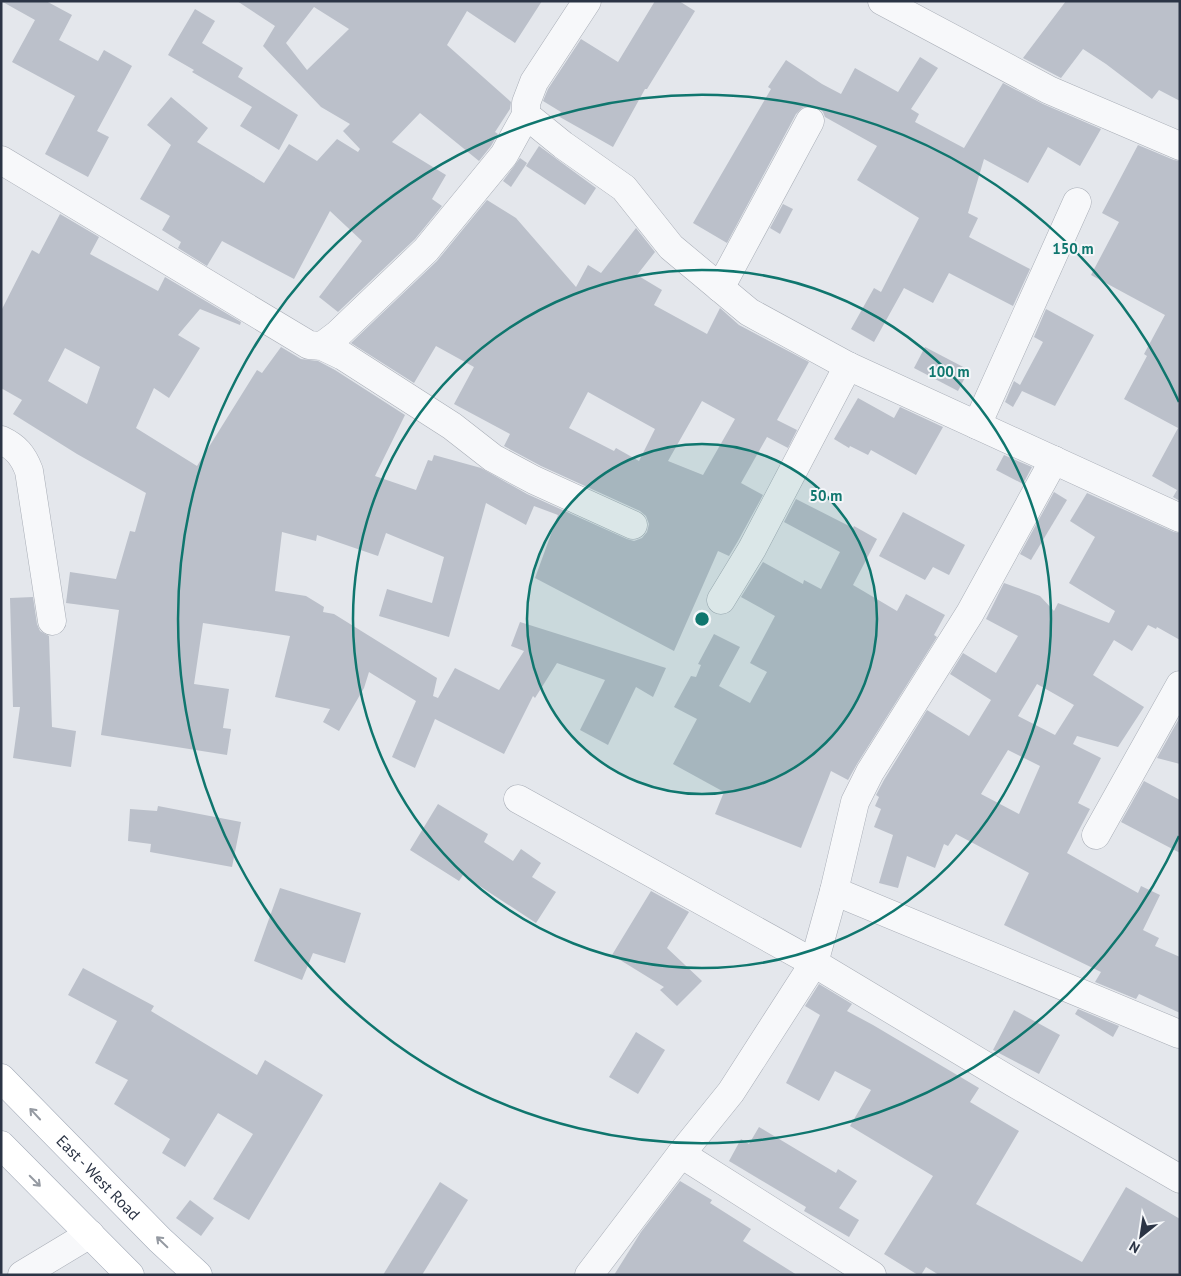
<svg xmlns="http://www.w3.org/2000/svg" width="1181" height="1276" font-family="'PT Sans',sans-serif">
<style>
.building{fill:#bbc0ca;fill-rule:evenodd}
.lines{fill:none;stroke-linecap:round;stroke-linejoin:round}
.minor-casing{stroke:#a9aeb7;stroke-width:29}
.major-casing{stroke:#a3abb8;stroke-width:29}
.minor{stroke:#f7f8fa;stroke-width:28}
.major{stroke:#fff;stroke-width:28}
.oneway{stroke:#959aa2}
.ring{fill:none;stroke:#0f766e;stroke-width:2.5}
.labels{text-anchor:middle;stroke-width:4;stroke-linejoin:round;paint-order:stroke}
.street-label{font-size:16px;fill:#2b3445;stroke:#f4f6f9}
.centre{fill:#0f766e;stroke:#f4f6f9;stroke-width:2.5}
.ring-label{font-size:15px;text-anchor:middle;font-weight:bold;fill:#0f766e;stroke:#f4f6f9;stroke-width:4;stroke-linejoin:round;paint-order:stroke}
</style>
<rect width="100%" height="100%" fill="#e4e7ec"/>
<g class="building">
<path d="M 1,1 L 46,1 L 72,15 L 59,40 L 98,61 L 104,50 L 132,66 L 97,131 L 109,137 L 88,177 L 45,154 L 75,96 L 12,62 L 35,20 Z"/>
<path d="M 237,1 L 542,1 L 515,43 L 467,11 L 447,45 L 511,102 L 510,109 L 495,132 L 498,134 L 491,146 L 479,161 L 420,113 L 392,142 L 446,175 L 432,199 L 442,206 L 415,239 L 338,312 L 319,297 L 362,241 L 330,211 L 294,279 L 222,241 L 207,266 L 178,248 L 181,242 L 162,230 L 170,216 L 140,199 L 171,145 L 147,125 L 171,97 L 208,128 L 197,142 L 264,183 L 289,144 L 317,161 L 337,139 L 358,152 L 360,149 L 343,131 L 350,124 L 321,107 L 263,46 L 275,26 ZM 314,7 L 349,29 L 307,70 L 286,43 Z"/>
<path d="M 655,1 L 679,1 L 695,11 L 647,89 L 645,89 L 613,147 L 558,116 L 561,112 L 543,101 L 548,89 L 581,39 L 618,62 Z"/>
<path d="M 1066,1 L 1180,1 L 1180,101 L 1159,90 L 1152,99 L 1106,64 L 1083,49 L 1061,78 L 1023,58 Z"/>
<path d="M 195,9 L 215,21 L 202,43 L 243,68 L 238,77 L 298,115 L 279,150 L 240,126 L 252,107 L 192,72 L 194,70 L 168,55 Z"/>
<path d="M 920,57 L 938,68 L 911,109 L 919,114 L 915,122 L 964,148 L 1003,83 L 1043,104 L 1101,129 L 1080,166 L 1048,147 L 1028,183 L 984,159 L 968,213 L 978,218 L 969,237 L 1030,269 L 1013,306 L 949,273 L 933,303 L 904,288 L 874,342 L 851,329 L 874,288 L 881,292 L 919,218 L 857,180 L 877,146 L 825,117 L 823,112 L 817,107 L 809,105 L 802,108 L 796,114 L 727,243 L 693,223 L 771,89 L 768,87 L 786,60 L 822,84 L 841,94 L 855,68 L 898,92 Z"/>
<path d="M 1138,145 L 1174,160 L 1180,161 L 1180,501 L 1173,497 L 1177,490 L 1152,476 L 1178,428 L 1124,399 L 1147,356 L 1144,354 L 1165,315 L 1091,275 L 1119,222 L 1102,213 Z"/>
<path d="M 539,146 L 596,188 L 585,205 L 526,166 Z"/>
<path d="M 520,158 L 527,163 L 511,187 L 503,181 Z"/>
<path d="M 487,200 L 516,218 L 576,287 L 588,265 L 601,273 L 636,228 L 655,252 L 637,275 L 662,290 L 654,305 L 707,334 L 720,308 L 739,325 L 809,362 L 777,420 L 797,430 L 788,448 L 767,437 L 741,483 L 763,495 L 738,541 L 729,556 L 718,551 L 674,651 L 535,578 L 558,515 L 534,506 L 526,525 L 486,503 L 449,637 L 379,616 L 387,589 L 432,603 L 444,557 L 386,533 L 378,556 L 317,535 L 316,541 L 282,532 L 275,591 L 306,596 L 324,607 L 323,612 L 334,614 L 437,678 L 433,696 L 438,698 L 455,668 L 499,690 L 524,651 L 511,646 L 520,622 L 666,668 L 653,697 L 636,687 L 608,745 L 580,730 L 605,680 L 557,663 L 535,698 L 533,696 L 504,754 L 435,719 L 415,768 L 392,757 L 416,701 L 369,672 L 364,688 L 339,731 L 323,722 L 330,709 L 275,697 L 290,636 L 203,623 L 194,684 L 229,689 L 223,728 L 231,729 L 227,755 L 101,735 L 119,610 L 66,603 L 70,572 L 116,579 L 130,531 L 135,532 L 146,493 L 77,454 L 13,414 L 22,400 L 1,388 L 1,311 L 32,250 L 39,254 L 60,214 L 99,237 L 90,254 L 158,291 L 165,277 L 241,322 L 240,325 L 200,309 L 178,335 L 200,348 L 169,398 L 154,388 L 136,428 L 197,466 L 257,370 L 262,373 L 281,347 L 301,359 L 318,361 L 335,370 L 405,415 L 375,476 L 416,490 L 428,460 L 432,461 L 434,455 L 481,468 L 527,494 L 627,539 L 634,541 L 642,538 L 647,532 L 649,524 L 646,516 L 640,511 L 541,466 L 504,446 L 510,434 L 454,404 L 474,367 L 436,346 L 414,383 L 351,343 L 437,261 ZM 65,348 L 100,367 L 87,404 L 48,381 ZM 588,392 L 655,429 L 639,461 L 616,448 L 614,451 L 569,428 ZM 702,401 L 735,419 L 703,475 L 668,461 Z"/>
<path d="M 783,204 L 793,209 L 780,234 L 770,228 Z"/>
<path d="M 1046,309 L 1094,335 L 1055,406 L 1022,391 L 1013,407 L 1005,402 L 1014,381 L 1020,385 L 1043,342 L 1034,337 Z"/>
<path d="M 925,347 L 969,370 L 958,391 L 914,368 Z"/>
<path d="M 858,398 L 894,418 L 900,407 L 943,427 L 916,475 L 871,450 L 868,455 L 850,446 L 849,448 L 834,439 Z"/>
<path d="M 1004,455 L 1032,467 L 1023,484 L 996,470 Z"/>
<path d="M 1054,492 L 1067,500 L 1031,560 L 1020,554 Z"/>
<path d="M 1087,493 L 1174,532 L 1180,533 L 1180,640 L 1157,627 L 1156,629 L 1148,625 L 1132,651 L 1114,640 L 1093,675 L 1144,707 L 1118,747 L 1077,736 L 1073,744 L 1101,758 L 1078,803 L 1090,809 L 1067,853 L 1138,893 L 1141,886 L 1160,895 L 1143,930 L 1159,938 L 1155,946 L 1180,957 L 1180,1013 L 1139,994 L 1136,999 L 1095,982 L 1101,972 L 1004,925 L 1029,873 L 956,834 L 948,846 L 944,844 L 935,868 L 907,856 L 898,888 L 879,883 L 893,835 L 874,827 L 881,809 L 875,806 L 879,797 L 876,795 L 884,780 L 927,710 L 969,736 L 991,700 L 950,674 L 963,653 L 996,673 L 1018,636 L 986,619 L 1004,583 L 1040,596 L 1054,611 L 1058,603 L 1109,623 L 1115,611 L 1069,583 L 1095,537 L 1070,521 ZM 1037,684 L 1074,705 L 1055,735 L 1018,716 ZM 1008,750 L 1040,766 L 1019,814 L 981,794 Z"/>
<path d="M 796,499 L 853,528 L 854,526 L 877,539 L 853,585 L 897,611 L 906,594 L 945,615 L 934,635 L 937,637 L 857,764 L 848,780 L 831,771 L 801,848 L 715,814 L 724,792 L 673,764 L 697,719 L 674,707 L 691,676 L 696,677 L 701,665 L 698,664 L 714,634 L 740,647 L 719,686 L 750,703 L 767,672 L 750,663 L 775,616 L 741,597 L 763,562 L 803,584 L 804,580 L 821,589 L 840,552 L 784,522 Z"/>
<path d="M 903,512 L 965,545 L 949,575 L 933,567 L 925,580 L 879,556 Z"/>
<path d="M 33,597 L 37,624 L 40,631 L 49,636 L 52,727 L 76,731 L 71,767 L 13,758 L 20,707 L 13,707 L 10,598 Z"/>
<path d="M 1180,717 L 1180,764 L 1157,758 Z"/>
<path d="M 1144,781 L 1180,800 L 1180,853 L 1121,822 Z"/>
<path d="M 438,804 L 488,834 L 484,842 L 513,861 L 521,849 L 541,863 L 532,877 L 556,892 L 536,923 L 463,875 L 459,881 L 410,850 Z"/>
<path d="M 158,806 L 241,822 L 232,867 L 150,852 L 151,844 L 128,841 L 130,809 L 157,811 Z"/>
<path d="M 280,888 L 361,913 L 345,963 L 313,953 L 302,980 L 254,961 Z"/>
<path d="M 651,891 L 689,912 L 667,948 L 702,981 L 677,1006 L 660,990 L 664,987 L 612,955 Z"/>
<path d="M 83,968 L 154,1006 L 151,1011 L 257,1075 L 265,1060 L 323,1095 L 249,1220 L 213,1199 L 253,1134 L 218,1113 L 185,1167 L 162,1153 L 170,1139 L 114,1104 L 128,1080 L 95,1063 L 117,1021 L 68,995 Z"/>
<path d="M 819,984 L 852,1004 L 847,1011 L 873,1025 L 979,1088 L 970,1102 L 1019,1131 L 976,1204 L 1082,1262 L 1126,1187 L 1180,1219 L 1180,1275 L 939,1275 L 926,1267 L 921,1275 L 918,1275 L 884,1254 L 933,1176 L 850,1126 L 871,1090 L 835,1071 L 819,1101 L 786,1083 L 820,1015 L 805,1006 Z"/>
<path d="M 1078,1009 L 1119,1026 L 1113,1037 L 1075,1014 Z"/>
<path d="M 1014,1010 L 1060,1035 L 1039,1074 L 993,1050 Z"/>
<path d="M 636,1032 L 665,1050 L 638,1094 L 609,1077 Z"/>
<path d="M 759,1127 L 836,1173 L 838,1169 L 857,1181 L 839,1208 L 859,1220 L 849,1237 L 804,1211 L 806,1207 L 729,1161 L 741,1139 L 749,1144 Z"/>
<path d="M 680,1181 L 712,1200 L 710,1203 L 751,1229 L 743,1241 L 797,1275 L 614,1275 L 641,1232 Z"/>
<path d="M 440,1182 L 468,1200 L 422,1275 L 383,1275 Z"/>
<path d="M 190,1200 L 214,1218 L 201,1236 L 176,1218 Z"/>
</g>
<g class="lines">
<g class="minor-casing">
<g id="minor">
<path d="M 882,1 L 1049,90 L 1180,146"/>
<path d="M 526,115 L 563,145 L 624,188 L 671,247 L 749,312 L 848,366 L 1180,518"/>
<path d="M 1,160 L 309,345 L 322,346 L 343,356 L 452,426 L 493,458 L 534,480 L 633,525"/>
<path d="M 720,288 L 810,121"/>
<path d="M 322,346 L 338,334 L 426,250 L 504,155 L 526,115 L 526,103 L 534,82 L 587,1"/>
<path d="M 977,425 L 1077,202"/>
<path d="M 1,440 C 16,447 23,455 29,471 L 52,621"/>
<path d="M 721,600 L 752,549 L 848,366"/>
<path d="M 518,799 L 814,963 L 1014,1083 L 1180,1179"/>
<path d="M 1096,835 L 1180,685"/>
<path d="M 834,891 L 1179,1034"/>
<path d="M 681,1154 L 872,1275"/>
<path d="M 22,1275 L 90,1234"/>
<path d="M 589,1275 L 681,1154 L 731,1092 L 814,963 L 834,891 L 855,802 L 870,772 L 970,613 L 1054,460"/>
</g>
</g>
<g class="major-casing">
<g id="major">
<path id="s1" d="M 1,1078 L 160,1240 L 198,1275"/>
<path d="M 1,1145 L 130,1275"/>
</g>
</g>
<use href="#minor" class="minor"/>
<use href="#major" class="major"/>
</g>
<defs><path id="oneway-shaft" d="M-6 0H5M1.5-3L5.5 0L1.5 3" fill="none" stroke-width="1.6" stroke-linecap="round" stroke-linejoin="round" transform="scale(1.25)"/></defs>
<g class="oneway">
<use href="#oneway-shaft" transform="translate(35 1114) rotate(-133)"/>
<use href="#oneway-shaft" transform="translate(35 1181) rotate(45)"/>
<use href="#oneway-shaft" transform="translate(162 1242) rotate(-136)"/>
</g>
<circle cx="702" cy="619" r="175" fill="#0f766e" fill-opacity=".12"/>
<g class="ring">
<circle cx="702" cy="619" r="175"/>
<circle cx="702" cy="619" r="349"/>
<path d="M1179 836A524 524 0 1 1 1179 402"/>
</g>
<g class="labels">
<g class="street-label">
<text dy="6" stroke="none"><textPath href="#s1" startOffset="139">East - West Road</textPath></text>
</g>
</g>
<circle cx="702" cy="619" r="8" class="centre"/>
<g class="ring-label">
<text x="1073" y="254">150 m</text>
<text x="949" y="377">100 m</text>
<text x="826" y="501">50 m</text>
</g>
<rect width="1181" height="1276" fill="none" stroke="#2b3445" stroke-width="5"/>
<g transform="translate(1141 1236) rotate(210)" stroke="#f4f6f9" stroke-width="4" paint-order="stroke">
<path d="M0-4L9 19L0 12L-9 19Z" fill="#2b3445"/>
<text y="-8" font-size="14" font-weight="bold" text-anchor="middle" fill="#2b3445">N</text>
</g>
</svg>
